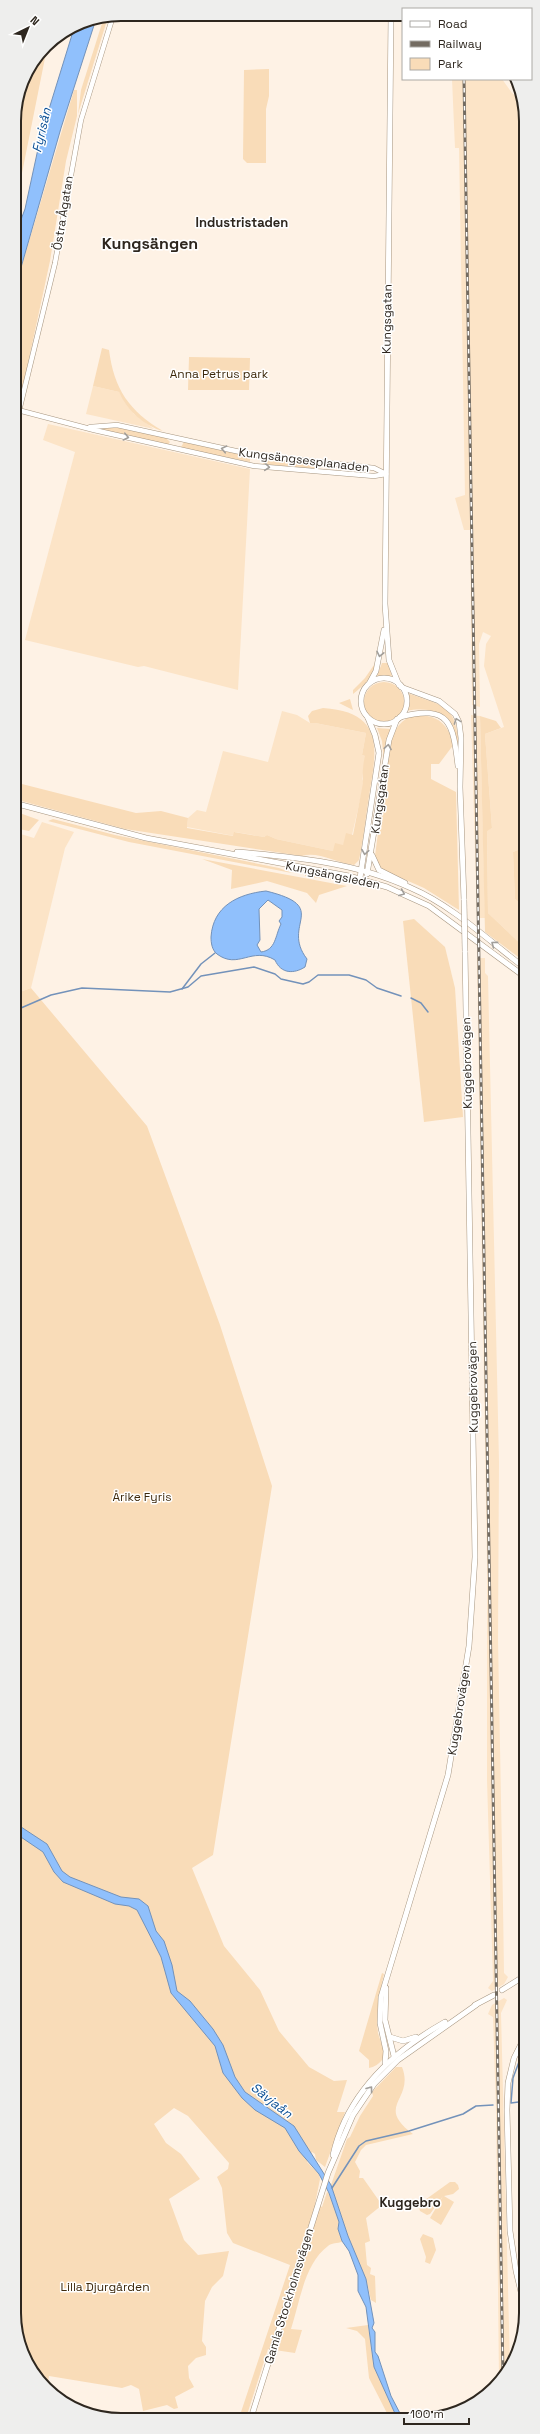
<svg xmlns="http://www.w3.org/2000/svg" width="540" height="2434" font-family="'Space Grotesk',sans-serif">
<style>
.built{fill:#fce4c7}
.green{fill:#f9dcb8}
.water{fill:#90c0fc;stroke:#7392ba;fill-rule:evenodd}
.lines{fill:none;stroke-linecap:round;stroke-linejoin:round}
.stream{stroke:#7392ba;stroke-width:1.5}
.tertiary-casing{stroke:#a79680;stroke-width:5.5}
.secondary-casing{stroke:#a79680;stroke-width:6}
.tertiary{stroke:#fff;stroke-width:4.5}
.secondary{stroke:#fff;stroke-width:5}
.rail-casing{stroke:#736b61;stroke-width:3}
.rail{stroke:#fff;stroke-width:1.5;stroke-dasharray:4.5;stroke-linecap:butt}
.secondary-bridge-casing{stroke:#a79680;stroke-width:6;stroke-linecap:butt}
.secondary-bridge{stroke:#fff;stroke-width:5}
.oneway{stroke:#a19e9a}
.labels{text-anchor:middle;stroke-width:3;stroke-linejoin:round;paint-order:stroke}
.street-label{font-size:12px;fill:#2e271f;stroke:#fff}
.park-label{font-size:12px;fill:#3d290c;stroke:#fff}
.water-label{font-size:13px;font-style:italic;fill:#0c5095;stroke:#fff}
.neighbourhood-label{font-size:13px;font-weight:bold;fill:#2e271f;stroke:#fff}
.district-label{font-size:16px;font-weight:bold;fill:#2e271f;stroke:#fff}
.rim{fill:none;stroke:#2e271f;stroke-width:2}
</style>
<rect width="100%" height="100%" fill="#fef2e5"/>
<g class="built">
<path d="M 452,79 L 502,79 L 512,93 L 522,101 L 525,107 L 525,847 L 513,852 L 515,899 L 525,909 L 525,948 L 488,913 L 487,830 L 492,828 L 485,734 L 504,727 L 484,666 L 486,644 L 491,636 L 483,632 L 479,644 L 480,707 L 472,705 L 470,530 L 464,530 L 455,498 L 465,495 L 459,148 L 455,148 Z"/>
<path d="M 93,386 L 119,392 L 134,414 L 154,429 L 86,414 Z"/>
<path d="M 48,424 L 250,469 L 238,690 L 144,666 L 138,667 L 25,640 L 75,452 L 43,440 Z"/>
<path d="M 282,711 L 297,715 L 310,723 L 315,723 L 366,733 L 362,755 L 365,756 L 365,760 L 362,779 L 364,783 L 352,835 L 343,845 L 333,851 L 276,839 L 267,835 L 264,837 L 235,832 L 234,836 L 187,827 L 188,818 L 197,810 L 206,812 L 223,751 L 268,762 Z"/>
<path d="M 471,715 L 480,716 L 485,918 L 477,918 Z"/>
<path d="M 42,822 L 74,832 L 65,848 L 31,988 L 14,994 L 14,832 L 34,838 Z"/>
<path d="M 477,958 L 485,958 L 485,973 L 488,976 L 499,1462 L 498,1640 L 503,1905 L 504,1973 L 508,1977 L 504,1984 L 492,1991 L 488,1988 L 493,1981 L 487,1780 L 487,1562 Z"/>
<path d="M 504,1998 L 507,2000 L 501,2013 L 510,2366 L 499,2382 L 496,2109 L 493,2017 L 488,2014 L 492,2005 Z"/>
</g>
<g class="green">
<path d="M 104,17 L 108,17 L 78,114 L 81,90 Z"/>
<path d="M 48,43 L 14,213 L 14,114 L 22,80 Z"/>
<path d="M 269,69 L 269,96 L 266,109 L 266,163 L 247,163 L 243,159 L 244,70 Z"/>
<path d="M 74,90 L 77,90 L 77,116 L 66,161 L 50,261 L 22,391 L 19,399 L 14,398 L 14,292 Z"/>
<path d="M 102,348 L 109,350 C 114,389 129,411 163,431 C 144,426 127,410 119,392 L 93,386 Z"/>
<path d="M 189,357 L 250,358 L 249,390 L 188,390 Z"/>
<path d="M 118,426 L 166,438 L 170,442 L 168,445 L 96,429 Z"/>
<path d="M 184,442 L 248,456 L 250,459 L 250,462 L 188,450 L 181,447 Z"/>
<path d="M 264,458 L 316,463 L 315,469 L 263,464 Z"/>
<path d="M 376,662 C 374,677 364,685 353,694 L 353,690 L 365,678 Z"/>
<path d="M 382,663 L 389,663 L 392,677 L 377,676 Z"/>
<circle cx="384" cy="702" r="20"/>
<path d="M 407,693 C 449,708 455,704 460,752 L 458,750 C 455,717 437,705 406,711 Z"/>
<path d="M 350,699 L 353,710 L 339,703 Z"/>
<path d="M 323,708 C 381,712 378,744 370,790 C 366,814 364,837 359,860 L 354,865 C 337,863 317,851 302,856 L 125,829 L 14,799 L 14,782 L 136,813 L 161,811 L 188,818 L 187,828 L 233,836 L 234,832 L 264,837 L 267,835 L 276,839 L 333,851 L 335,843 L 343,845 L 346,833 L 353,835 L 363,783 C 362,777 363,763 365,756 L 362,755 L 366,733 L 315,723 L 310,723 L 308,716 L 312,711 Z"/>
<path d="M 415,714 C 440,717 446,722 454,744 L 439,764 L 431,764 L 431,779 L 456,792 L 459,910 L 424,888 L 381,869 L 375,856 L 390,742 C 395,728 401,720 415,714 Z"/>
<path d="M 480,716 L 496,721 L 501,728 L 485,734 L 492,828 L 487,831 L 488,913 L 525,948 L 525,962 L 485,932 Z"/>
<path d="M 377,728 L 391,729 L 384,762 L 382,741 Z"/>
<path d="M 14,811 L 39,820 L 29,831 L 14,828 Z"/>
<path d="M 53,819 L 115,835 L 279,868 L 292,873 L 129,842 L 48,821 Z"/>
<path d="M 525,847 L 525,909 L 515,899 L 513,852 Z"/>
<path d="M 202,859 L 347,886 L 319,895 L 316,903 L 307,893 L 267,881 L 231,889 L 232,870 Z"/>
<path d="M 305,874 L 347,880 L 345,882 L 305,876 Z"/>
<path d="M 414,919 L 445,947 L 455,988 L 463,1117 L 424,1122 L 403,921 Z"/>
<path d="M 31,988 L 147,1126 L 220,1325 L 272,1486 L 213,1855 L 192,1868 L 224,1946 L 260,1990 L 279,2031 L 309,2067 L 334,2081 L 347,2080 L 337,2112 L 345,2112 L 325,2167 L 316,2160 L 315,2154 L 312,2152 L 307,2162 L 319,2174 L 320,2179 L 315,2204 L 322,2207 L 327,2192 L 329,2193 L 339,2222 L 338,2229 L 342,2242 C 338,2243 331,2243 328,2246 C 304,2264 300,2302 291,2329 L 302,2330 L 295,2353 L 268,2349 L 246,2418 L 239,2418 L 290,2265 L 233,2243 L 227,2233 L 222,2188 L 217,2177 L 228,2169 L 229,2163 L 188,2116 L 174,2108 L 154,2124 L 166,2143 L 181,2154 L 200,2179 L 169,2199 L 184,2240 L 198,2255 L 229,2251 L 223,2276 L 212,2287 L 205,2301 L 202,2341 L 206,2347 L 206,2355 L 196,2358 L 188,2366 L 189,2378 L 194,2387 L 175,2397 L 178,2408 L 174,2409 L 167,2405 L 143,2411 L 139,2389 L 131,2385 L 122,2388 L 49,2376 L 47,2389 L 41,2384 L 15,2327 L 14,994 Z"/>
<path d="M 382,1973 L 384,1974 C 380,1993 375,2012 378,2033 C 380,2041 387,2052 382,2060 C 379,2064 374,2067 369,2068 L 369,2060 L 359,2051 Z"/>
<path d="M 396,2067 L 402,2067 C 415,2100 374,2105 413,2134 L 366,2145 L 361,2150 L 355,2162 L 360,2171 L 359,2178 L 363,2178 L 382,2205 L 366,2218 L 370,2241 L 365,2243 L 367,2265 L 371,2268 L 370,2274 L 375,2276 L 376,2303 L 371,2300 L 366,2279 L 348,2236 L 331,2185 L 347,2139 L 350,2137 L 360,2116 L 373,2096 L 372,2092 Z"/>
<path d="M 450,2182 L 455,2182 L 458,2185 L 459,2189 L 453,2194 L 444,2196 L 454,2202 L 441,2225 L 430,2218 L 443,2196 L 430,2214 L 427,2215 L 420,2211 L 418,2205 Z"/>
<path d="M 423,2234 L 433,2238 L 436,2250 L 430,2264 L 425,2262 L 426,2257 L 420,2239 Z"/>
<path d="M 368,2325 L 374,2367 L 397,2419 L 390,2419 L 369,2378 L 365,2339 L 357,2331 L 346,2328 Z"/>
</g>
<g class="water">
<path d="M 96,19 L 61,128 L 14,292 L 14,238 L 25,209 L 41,135 L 75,25 Z"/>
<path d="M 266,891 C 332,907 280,924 307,959 L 305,967 C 294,974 281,974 275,960 C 252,946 238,970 217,954 C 212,950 211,943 211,937 C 213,906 238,894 266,891 ZM 268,900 L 282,910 L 282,917 L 279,921 L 281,924 C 275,936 276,950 261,952 L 257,945 L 260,940 L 259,909 Z"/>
<path d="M 15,1823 L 47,1844 L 62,1871 L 70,1877 L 121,1897 L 139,1899 L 148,1906 L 156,1931 L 164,1941 L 172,1965 L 177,1991 L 190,2001 L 213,2029 L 223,2045 L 235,2077 L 245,2092 L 294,2126 L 331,2185 L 348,2236 L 366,2279 L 374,2323 L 372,2328 L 375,2332 L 375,2352 L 378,2356 L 391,2396 L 403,2419 L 397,2418 L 374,2367 L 366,2307 L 358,2291 L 358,2275 L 349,2251 L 342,2241 L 338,2229 L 339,2222 L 329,2193 L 319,2174 L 299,2151 L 285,2128 L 255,2110 L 242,2098 L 223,2073 L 215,2046 L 171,1993 L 161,1957 L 137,1910 L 129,1906 L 115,1904 L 63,1882 L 54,1872 L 43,1852 L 15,1833 Z"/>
</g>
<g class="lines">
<g class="stream">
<path d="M 182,989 L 201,964 L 215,953"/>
<path d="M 411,998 L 421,1003 L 428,1012"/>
<path d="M 14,1011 L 51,995 L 82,988 L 170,992 L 188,987 L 201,976 L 254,967 L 275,974 L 281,979 L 303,984 L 309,982 L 318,975 L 349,975 L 366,980 L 377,988 L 401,996"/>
<path d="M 526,2043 L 513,2078 L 511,2103 L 526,2101"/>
<path d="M 332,2188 L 359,2146 L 366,2141 L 409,2131 L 463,2114 L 476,2106 L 493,2105"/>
</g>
<g class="tertiary-casing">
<g id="tertiary">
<path d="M 14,409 L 94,430 L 254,466 L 374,476 L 386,474"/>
<path d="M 19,411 L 55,263 L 81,120 L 113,16"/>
<path d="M 90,427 L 117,425 L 254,455 L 374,468 L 386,474"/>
</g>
</g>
<g class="secondary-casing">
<g id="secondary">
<path d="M 391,16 L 385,604 L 389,660 L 399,685"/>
<circle cx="384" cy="701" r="23"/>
<path d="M 370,682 L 376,671 L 384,630"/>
<path d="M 401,687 L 439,701 L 455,714 L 459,722 L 461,738 L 460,787 L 464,900"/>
<path d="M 400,717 C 450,704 453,723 458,766"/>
<path d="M 14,803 L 146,838 L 349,876 L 387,887 L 429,906 L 525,977"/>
<path d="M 237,852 C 296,857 357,863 411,888 C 453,906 489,941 525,968"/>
<path d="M 372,855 L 379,870 L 405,883"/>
<path d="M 367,874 L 389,740 L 397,719"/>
<path d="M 360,878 L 379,753 L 375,735 L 368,718"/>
<path d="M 386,1988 L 385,2020 L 394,2056"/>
<path d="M 502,1990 L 526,1975"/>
<path d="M 475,2005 L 494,1995"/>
<path d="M 526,2034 L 514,2058 L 508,2083 L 507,2110 L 510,2231 L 516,2271 L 526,2313"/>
<path d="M 390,2037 L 403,2041 L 416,2037"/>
<path d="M 385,2063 L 386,2051 L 380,2023 L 381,1997 L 448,1775 L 469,1646 L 475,1557 L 465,951"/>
<path d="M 333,2155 C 347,2093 392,2052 445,2022"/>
<path d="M 251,2418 L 328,2173 L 353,2115 L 374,2084 L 398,2060 L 476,2005"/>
</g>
</g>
<use href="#tertiary" class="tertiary"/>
<use href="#secondary" class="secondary"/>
<g class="rail-casing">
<path id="rail" d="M 464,79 L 503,2377"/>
</g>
<use href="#rail" class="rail"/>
<g class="secondary-bridge-casing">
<path id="secondary-bridge" d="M 464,900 L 465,951"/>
</g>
<use href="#secondary-bridge" class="secondary-bridge"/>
</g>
<defs><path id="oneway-chevron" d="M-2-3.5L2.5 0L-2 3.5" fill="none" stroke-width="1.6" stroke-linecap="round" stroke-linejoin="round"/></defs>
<g class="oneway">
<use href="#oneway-chevron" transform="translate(126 437) rotate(13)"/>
<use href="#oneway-chevron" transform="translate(224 449) rotate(-168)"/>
<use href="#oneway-chevron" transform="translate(267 467) rotate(5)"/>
<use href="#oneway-chevron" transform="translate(380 654) rotate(102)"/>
<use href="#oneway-chevron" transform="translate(457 721) rotate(-110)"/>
<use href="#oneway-chevron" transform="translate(388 747) rotate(-81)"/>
<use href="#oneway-chevron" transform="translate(365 852) rotate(99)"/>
<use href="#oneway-chevron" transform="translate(402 893) rotate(22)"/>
<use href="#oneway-chevron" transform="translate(494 944) rotate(-143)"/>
<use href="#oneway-chevron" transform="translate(370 2089) rotate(-53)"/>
</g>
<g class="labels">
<g class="street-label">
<text transform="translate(63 213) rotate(-81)" y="4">Östra Ågatan</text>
<text transform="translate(387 319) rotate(-89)" y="4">Kungsgatan</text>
<text transform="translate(304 460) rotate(7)" y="4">Kungsängsesplanaden</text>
<text transform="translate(380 799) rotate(-82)" y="4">Kungsgatan</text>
<text transform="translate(333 875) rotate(12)" y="4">Kungsängsleden</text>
<text transform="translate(467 1063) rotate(-91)" y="4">Kuggebrovägen</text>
<text transform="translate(473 1387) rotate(-91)" y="4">Kuggebrovägen</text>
<text transform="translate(459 1710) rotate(-81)" y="4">Kuggebrovägen</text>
<text transform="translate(289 2296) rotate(-73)" y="4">Gamla Stockholmsvägen</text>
</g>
<g class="park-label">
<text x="219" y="378">Anna Petrus park</text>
<text x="142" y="1501">Årike Fyris</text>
<text x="105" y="2291">Lilla Djurgården</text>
</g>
<g class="water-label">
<text transform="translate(41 130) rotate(-77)" y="5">Fyrisån</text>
<text transform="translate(272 2100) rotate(38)" y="5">Sävjaån</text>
</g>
<g class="neighbourhood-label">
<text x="242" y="227">Industristaden</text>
<text x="410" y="2207">Kuggebro</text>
</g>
<g class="district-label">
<text x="150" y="249">Kungsängen</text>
</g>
</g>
<path d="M0 0H540V2434H0ZM121 21H419A100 100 0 0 1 519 121V2313A100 100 0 0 1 419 2413H121A100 100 0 0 1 21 2313V121A100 100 0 0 1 121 21Z" fill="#eeeeed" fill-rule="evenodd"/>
<path class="rim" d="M121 21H419A100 100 0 0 1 519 121V2313A100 100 0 0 1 419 2413H121A100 100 0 0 1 21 2313V121A100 100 0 0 1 121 21Z"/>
<rect x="402" y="8" width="130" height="72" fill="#ffffff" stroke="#aba9a5"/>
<rect x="410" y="21" width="20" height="6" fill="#ffffff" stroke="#aba9a5"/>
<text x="438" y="28" font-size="12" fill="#2e271f">Road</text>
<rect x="410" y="41" width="20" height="6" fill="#736b61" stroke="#aba9a5"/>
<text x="438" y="48" font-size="12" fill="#2e271f">Railway</text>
<rect x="410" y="58" width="20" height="12" fill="#f9dcb8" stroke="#aba9a5"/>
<text x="438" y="68" font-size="12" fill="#2e271f">Park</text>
<g transform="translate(28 28) rotate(43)" stroke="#ffffff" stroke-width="3" paint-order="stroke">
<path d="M0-3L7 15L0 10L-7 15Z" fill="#2e271f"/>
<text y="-6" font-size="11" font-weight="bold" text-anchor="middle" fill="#2e271f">N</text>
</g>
<path d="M404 2418v6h65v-6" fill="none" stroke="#2e271f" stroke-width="2"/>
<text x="410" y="2418" font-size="12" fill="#2e271f" stroke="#ffffff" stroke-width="3" paint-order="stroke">100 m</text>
</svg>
